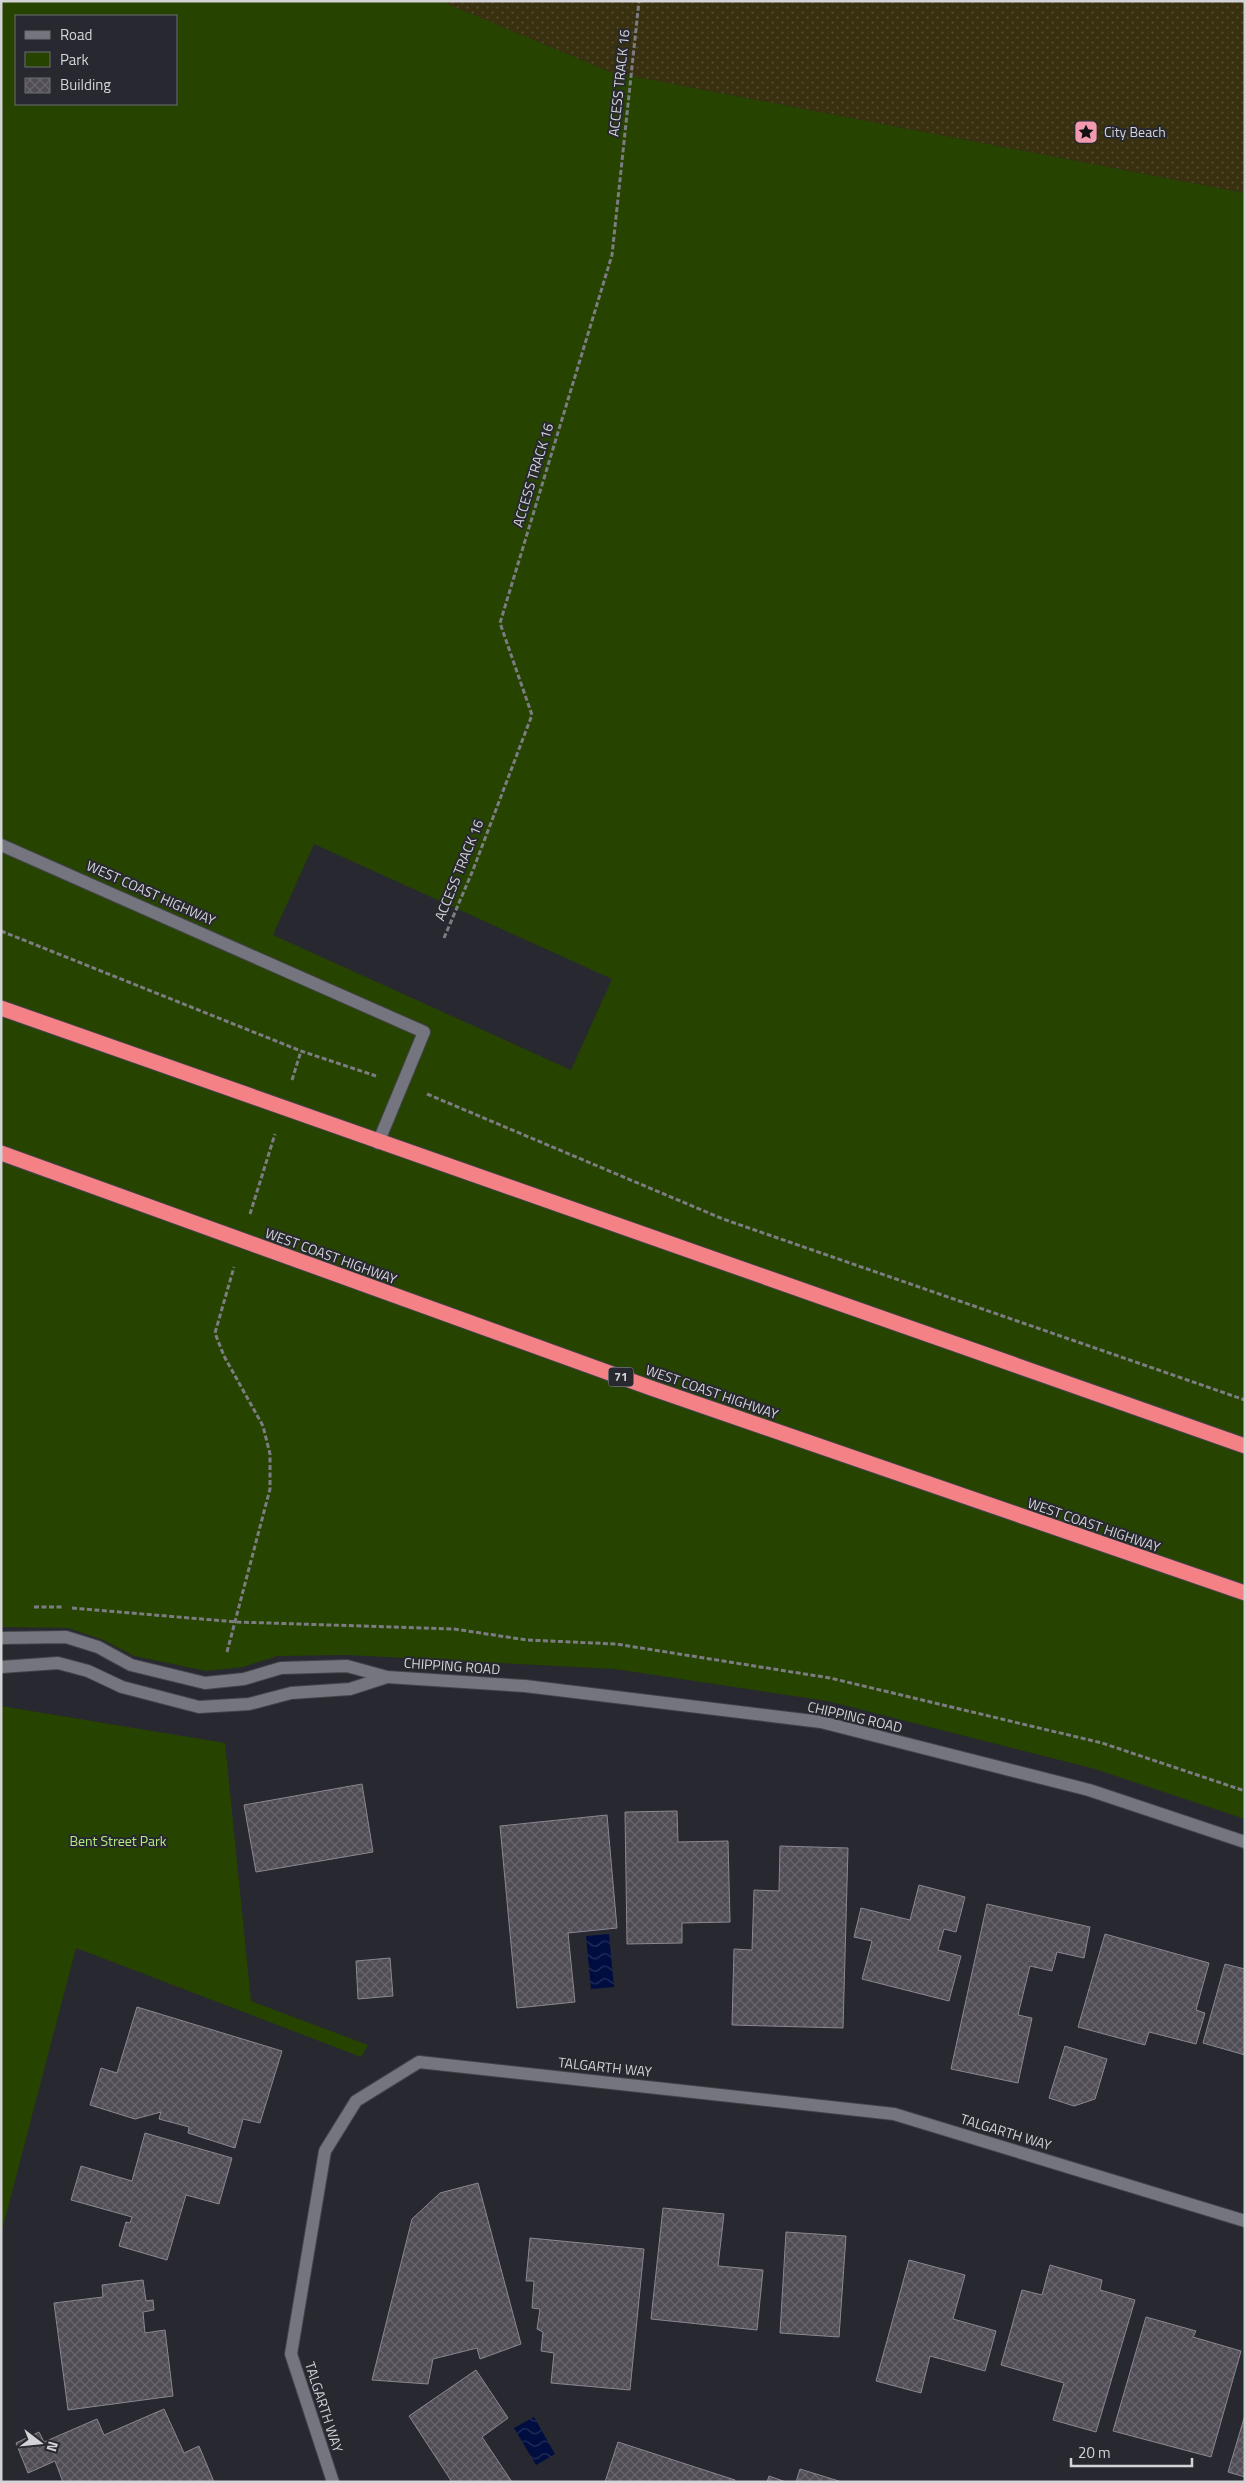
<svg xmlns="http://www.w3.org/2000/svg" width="1246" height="2483" font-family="'Titillium Web',sans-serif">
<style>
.green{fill:#264300;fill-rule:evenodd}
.sand{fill:url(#sand-dots)}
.water{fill:url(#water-waves)}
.building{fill:url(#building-cross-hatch);stroke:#8a8790}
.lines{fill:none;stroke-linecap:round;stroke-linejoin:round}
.minor-casing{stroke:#43434a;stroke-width:14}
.highway-casing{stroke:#43434a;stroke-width:17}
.path{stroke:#7c7c83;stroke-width:3;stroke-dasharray:5 2.5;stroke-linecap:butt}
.minor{stroke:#74757e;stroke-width:12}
.highway{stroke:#f38186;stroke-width:15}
.labels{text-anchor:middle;stroke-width:4;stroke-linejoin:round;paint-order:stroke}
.shield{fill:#282830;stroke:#a0a0a6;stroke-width:1}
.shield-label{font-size:12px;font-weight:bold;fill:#d3d3d8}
.street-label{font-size:14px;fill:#d3d3d8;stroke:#282830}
.poi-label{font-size:14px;fill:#d3d3d8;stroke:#282830;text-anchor:start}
.park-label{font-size:14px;fill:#b1eb7c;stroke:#282830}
</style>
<defs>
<pattern id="sand-dots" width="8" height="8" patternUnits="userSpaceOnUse" patternTransform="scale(1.25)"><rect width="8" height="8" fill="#38300f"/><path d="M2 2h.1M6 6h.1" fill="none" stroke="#544d31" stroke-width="1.8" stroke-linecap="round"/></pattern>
<pattern id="water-waves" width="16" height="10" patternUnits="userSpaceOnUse" patternTransform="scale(1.25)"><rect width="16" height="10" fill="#000d40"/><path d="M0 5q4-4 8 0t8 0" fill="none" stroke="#242f5b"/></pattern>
<pattern id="building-cross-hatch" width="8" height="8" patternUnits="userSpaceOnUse" patternTransform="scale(1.25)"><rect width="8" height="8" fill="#514d56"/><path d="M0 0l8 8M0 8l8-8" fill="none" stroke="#69666e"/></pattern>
</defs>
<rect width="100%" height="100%" fill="#282830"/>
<g class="green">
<path d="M 1,1 L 441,1 L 611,72 L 1245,193 L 1245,1819 L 1095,1769 L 827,1701 L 615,1669 L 347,1655 L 277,1656 L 243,1667 L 206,1671 L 134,1656 L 103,1640 L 68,1628 L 1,1627 ZM 16,16 L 176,16 L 176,104 L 16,104 ZM 314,844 L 612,979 L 571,1070 L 273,935 Z"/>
<path d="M 1,1706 L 225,1743 L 251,2001 L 368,2045 L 361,2057 L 76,1948 L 1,2234 Z"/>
</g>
<path class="sand" d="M 441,1 L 1245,1 L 1245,193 L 611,72 Z"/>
<g class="water">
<path d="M 609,1934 L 614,1987 L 591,1989 L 586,1936 Z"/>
<path d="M 534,2417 L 555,2454 L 536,2465 L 514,2428 Z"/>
</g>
<g class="building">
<path d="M 362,1784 L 373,1852 L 256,1872 L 244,1805 Z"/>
<path d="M 677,1811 L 678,1842 L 728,1841 L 730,1922 L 682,1923 L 682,1943 L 627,1944 L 625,1812 Z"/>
<path d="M 607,1815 L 617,1928 L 568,1933 L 575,2002 L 517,2008 L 500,1826 Z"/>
<path d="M 780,1846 L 848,1848 L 843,2028 L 732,2025 L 734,1949 L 752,1950 L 754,1890 L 779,1891 Z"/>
<path d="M 919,1885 L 965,1897 L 956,1932 L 944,1929 L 938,1950 L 961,1956 L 949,2001 L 862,1979 L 872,1941 L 854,1937 L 861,1908 L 910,1920 Z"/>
<path d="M 987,1904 L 1090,1927 L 1084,1958 L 1057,1952 L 1052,1971 L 1030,1966 L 1018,2015 L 1032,2018 L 1018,2083 L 951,2069 Z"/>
<path d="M 1105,1934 L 1209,1963 L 1196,2010 L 1205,2013 L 1196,2044 L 1149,2032 L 1145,2045 L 1078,2027 Z"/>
<path d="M 390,1958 L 393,1996 L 358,1999 L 356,1961 Z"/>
<path d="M 1225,1964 L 1245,1969 L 1245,2055 L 1203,2043 Z"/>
<path d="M 137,2007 L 282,2051 L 260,2123 L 243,2119 L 235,2148 L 188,2133 L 189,2127 L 159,2119 L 161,2112 L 135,2119 L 90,2105 L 101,2068 L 117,2073 Z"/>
<path d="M 1065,2046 L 1107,2059 L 1095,2099 L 1074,2106 L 1049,2098 Z"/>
<path d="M 145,2133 L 232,2158 L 219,2204 L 186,2195 L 167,2260 L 119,2246 L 126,2222 L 130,2223 L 132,2217 L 71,2200 L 81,2166 L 132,2181 Z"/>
<path d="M 478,2183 L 521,2344 L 480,2359 L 477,2348 L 433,2359 L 428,2384 L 372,2380 L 412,2219 L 440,2193 Z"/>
<path d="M 663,2208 L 724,2214 L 718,2266 L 763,2270 L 757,2330 L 651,2319 Z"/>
<path d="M 786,2232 L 846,2236 L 839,2337 L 780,2333 Z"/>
<path d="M 530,2238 L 644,2249 L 630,2390 L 551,2383 L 554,2353 L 541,2351 L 543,2332 L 537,2329 L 540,2309 L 532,2308 L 534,2281 L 526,2281 Z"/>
<path d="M 909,2260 L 965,2275 L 953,2319 L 996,2331 L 985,2371 L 930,2356 L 921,2393 L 876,2381 Z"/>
<path d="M 1050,2265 L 1102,2280 L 1100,2290 L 1135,2300 L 1096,2432 L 1053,2420 L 1064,2383 L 1001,2365 L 1022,2290 L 1042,2295 Z"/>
<path d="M 143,2280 L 146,2301 L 153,2300 L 154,2310 L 143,2312 L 145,2333 L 165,2330 L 173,2396 L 68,2410 L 54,2303 L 103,2297 L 102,2285 Z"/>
<path d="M 1146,2317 L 1196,2331 L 1193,2337 L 1241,2351 L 1211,2457 L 1113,2431 Z"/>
<path d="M 476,2370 L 508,2418 L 482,2437 L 512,2482 L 452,2482 L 409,2416 Z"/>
<path d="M 164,2409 L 184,2453 L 199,2446 L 214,2482 L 63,2482 L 55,2461 L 28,2473 L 16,2443 L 39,2432 L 44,2442 L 97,2419 L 104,2435 Z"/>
<path d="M 1245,2415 L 1245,2477 L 1228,2472 Z"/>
<path d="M 618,2442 L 735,2480 L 734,2482 L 605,2482 Z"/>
<path d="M 800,2469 L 842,2482 L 796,2482 Z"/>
<path d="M 769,2476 L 786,2482 L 767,2482 Z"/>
</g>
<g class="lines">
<g class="minor-casing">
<g id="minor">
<path d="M 1,845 L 424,1032 L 378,1143"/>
<path d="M 1,1638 L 66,1637 L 98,1647 L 131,1665 L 205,1683 L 244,1679 L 281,1668 L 347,1666 L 387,1677 L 525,1686 L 821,1722 L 1089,1790 L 1245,1842"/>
<path d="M 1,1667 L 58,1663 L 88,1671 L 122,1687 L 199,1707 L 249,1704 L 291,1693 L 350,1689 L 387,1677"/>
<path d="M 333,2482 L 291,2354 L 325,2151 L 356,2101 L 419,2062 L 894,2114 L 1245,2221"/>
</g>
</g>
<g class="highway-casing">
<g id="highway">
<path d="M 1,1008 L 1245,1446"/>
<path d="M 1,1153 L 651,1388 L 1245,1593"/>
</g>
</g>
<g class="path">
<path d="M 1,931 L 301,1051 L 376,1076"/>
<path d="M 444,938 L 473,870 L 532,715 L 500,623 L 612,255 L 639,1"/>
<path d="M 292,1080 L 301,1051"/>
<path d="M 427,1094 L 723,1219 L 1245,1400"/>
<path d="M 250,1214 L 275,1134"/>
<path d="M 34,1607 L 63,1607"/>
<path d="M 72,1608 L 237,1622 L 454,1629 L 527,1640 L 616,1644 L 830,1678 L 1102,1743 L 1245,1791"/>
<path d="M 227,1652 L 270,1489 L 270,1454 L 263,1426 L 224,1356 L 215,1333 L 234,1267"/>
</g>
<use href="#minor" class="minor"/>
<use href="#highway" class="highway"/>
</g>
<defs>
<g id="sight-square" transform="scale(1.25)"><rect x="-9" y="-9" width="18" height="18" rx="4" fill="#f29ab0" stroke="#282830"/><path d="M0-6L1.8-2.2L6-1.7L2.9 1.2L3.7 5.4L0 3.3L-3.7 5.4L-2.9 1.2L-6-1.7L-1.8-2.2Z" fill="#111"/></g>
</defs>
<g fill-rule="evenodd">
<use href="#sight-square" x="1086" y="132"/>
</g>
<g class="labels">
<rect class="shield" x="608.5" y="1367.5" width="25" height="19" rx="4"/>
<g class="shield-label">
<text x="621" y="1381">71</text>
</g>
<g class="street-label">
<text transform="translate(619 83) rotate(-84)" y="5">ACCESS TRACK 16</text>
<text transform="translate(533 475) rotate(-73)" y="5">ACCESS TRACK 16</text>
<text transform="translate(459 870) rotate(-68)" y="5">ACCESS TRACK 16</text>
<text transform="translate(151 893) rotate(24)" y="5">WEST COAST HIGHWAY</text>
<text transform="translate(331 1256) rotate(20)" y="5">WEST COAST HIGHWAY</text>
<text transform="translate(712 1392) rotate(19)" y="5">WEST COAST HIGHWAY</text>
<text transform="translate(1094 1525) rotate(19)" y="5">WEST COAST HIGHWAY</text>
<text transform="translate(452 1666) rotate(4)" y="5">CHIPPING ROAD</text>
<text transform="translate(855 1717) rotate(13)" y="5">CHIPPING ROAD</text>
<text transform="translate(605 2067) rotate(6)" y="5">TALGARTH WAY</text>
<text transform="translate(1006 2132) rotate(17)" y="5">TALGARTH WAY</text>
<text transform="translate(324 2407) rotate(72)" y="5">TALGARTH WAY</text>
</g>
<g class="poi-label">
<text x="1104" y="137">City Beach</text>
</g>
<g class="park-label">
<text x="118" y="1846">Bent Street Park</text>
</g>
</g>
<rect width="1246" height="2483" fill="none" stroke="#d3d3d8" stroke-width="5"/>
<rect x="15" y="15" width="162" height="90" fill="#282830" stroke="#6c6c73"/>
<rect x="25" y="31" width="25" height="8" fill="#74757e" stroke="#6c6c73"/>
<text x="60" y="40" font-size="15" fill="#d3d3d8">Road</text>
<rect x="25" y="52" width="25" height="15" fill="#264300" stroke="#6c6c73"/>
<text x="60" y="65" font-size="15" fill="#d3d3d8">Park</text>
<rect x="25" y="78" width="25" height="15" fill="url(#building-cross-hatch)" stroke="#6c6c73"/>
<text x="60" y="90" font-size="15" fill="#d3d3d8">Building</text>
<g transform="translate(40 2443) rotate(106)" stroke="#282830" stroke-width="4" paint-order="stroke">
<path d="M0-4L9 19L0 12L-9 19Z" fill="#d3d3d8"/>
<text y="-8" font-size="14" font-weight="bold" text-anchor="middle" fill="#d3d3d8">N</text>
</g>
<path d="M1071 2458v8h121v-8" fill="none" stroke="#d3d3d8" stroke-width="2.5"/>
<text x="1078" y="2458" font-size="15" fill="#d3d3d8" stroke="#282830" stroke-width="4" paint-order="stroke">20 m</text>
</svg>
